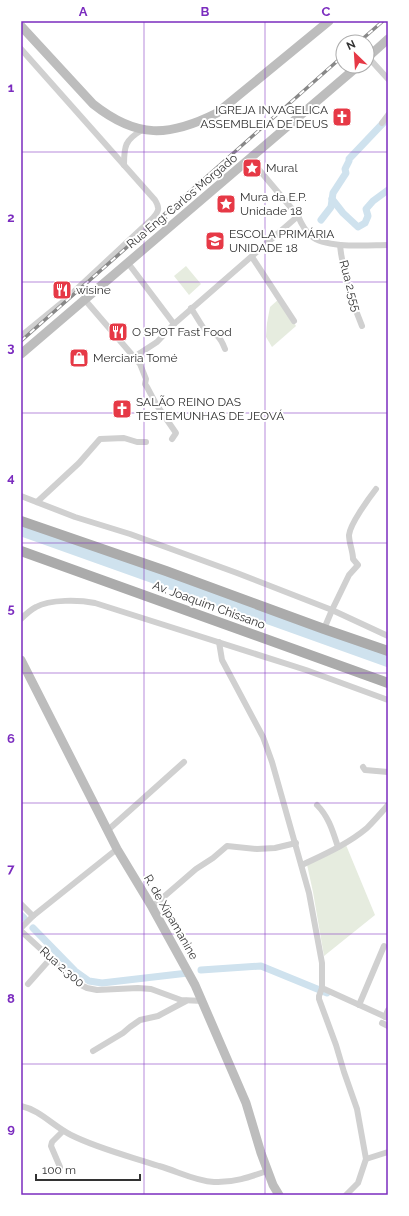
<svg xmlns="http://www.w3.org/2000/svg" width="409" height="1216" font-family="Raleway,sans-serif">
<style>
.green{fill:#e6ecdf}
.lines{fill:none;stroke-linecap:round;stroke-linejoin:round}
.canal{stroke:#cfe2ee;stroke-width:7}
.river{stroke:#cfe2ee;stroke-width:12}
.street{stroke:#d0d0d0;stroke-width:6}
.secondary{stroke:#bdbdbd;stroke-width:9}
.primary{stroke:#ababab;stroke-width:10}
.rail-casing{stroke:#888;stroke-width:3.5}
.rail{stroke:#fff;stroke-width:2;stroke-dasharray:6;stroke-linecap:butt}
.grid{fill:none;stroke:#7b2cbf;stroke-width:1;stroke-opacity:0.55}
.labels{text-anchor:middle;stroke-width:4;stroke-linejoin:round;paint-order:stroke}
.poi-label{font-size:12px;fill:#333;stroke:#fff;text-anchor:start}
.street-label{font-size:12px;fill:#333;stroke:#fff}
.neatline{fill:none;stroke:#7b2cbf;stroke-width:1.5}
.grid-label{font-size:13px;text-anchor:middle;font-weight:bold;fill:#7b2cbf}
</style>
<rect width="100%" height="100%" fill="#fff"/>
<g class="green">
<path d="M 186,266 L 201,284 L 189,295 L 174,276 Z"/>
<path d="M 279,299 L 296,326 L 272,347 L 266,337 L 267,323 L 270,307 Z"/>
<path d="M 346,845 L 375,915 L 324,956 L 313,892 L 306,860 Z"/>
</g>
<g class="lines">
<g class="canal">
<path d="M 332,199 L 343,213 L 358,227 L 365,223 L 368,216 L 366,209 L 373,201 L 388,190"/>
<path d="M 321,220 L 331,207 L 333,193 L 346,173 L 345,169 L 349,161 L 349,159 L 386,120"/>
<path d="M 21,915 L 24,918"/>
<path d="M 33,928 L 75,971 L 89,981 L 102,983 L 188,973"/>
<path d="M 201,970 L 261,966 L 327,993"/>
</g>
<path class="river" d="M 21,530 L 388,661"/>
<g class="street">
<path d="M 21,49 L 155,200 C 160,208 159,211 153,218 L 65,300 L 21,336"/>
<path d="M 368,57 L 388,79"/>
<path d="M 382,123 L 388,115"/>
<path d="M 250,159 L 298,216 C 301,223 305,231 311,236 C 326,249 369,245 388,245"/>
<path d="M 124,165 C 124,146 125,140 142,130"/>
<path d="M 340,245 C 343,274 351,300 362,326"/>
<path d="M 252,257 L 294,321"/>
<path d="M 128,263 L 174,324"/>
<path d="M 85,300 L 140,364 L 146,379 L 145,384 L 147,387 L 156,404 L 176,433 L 172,439"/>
<path d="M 191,308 L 204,329 C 217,334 220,336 225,349"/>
<path d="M 134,357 L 157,342 L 174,324 L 298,216"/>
<path d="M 21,496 L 75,517 L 130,534 L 237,573 L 332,610 L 388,636"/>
<path d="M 37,502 L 79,463 L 100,439 L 124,438 L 137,442 L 146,442"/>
<path d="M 21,619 C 25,615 30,610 36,607 C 50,599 80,600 95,603 L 306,670 L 388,700"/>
<path d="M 324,629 L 332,610 L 349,575 L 358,565 L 353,559 C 353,551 349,543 349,535 C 350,524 369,498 376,489"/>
<path d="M 219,642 L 222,660 L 263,737 L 272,762 L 309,893 L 322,963 L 322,988 L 388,1018"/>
<path d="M 363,767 L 365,770 L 388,772"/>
<path d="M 317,805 C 329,817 333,832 338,847"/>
<path d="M 108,830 L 184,762"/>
<path d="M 302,865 C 325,854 348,844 367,828 C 374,821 381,813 388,805"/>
<path d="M 21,904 L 33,916"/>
<path d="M 152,907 L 196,869 L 213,858 L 227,846 L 257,849 L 275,848 L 296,843"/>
<path d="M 21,928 L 33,916 L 117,849"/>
<path d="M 21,931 L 79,984 L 87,988 L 97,990 L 138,988 L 151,989 L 181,1000 L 203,1001"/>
<path d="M 28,984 L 51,958"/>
<path d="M 322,988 L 319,996 L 319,999 L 336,1045 L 344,1072 L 357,1109 L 366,1159 L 358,1183 L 346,1195"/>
<path d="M 359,1005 L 384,946"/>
<path d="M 385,1017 L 388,1010"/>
<path d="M 382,1023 L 388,1026"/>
<path d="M 93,1051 L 123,1033 L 130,1027 L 140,1020 L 158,1016 L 186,1001"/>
<path d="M 21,1106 C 40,1110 53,1126 71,1135 C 99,1149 129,1156 159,1166 C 177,1171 195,1181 214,1182 C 233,1183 250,1177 267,1171"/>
<path d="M 366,1159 L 388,1152"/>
<path d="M 60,1167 L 51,1146 L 52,1142 L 63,1131"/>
</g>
<g class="secondary">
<path d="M 21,26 L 93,104 C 137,139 169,137 217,113 L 329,21"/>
<path d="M 367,58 L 388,39"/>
<path d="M 21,354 L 358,66"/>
<path d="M 21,660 L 117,849 L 152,907 L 195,985 L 246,1103 L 261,1153 L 273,1185 L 279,1195"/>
</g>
<g class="primary">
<path d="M 21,521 L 166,571 L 324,629 L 388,651"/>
<path d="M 21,551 L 388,683"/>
</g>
<g class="rail-casing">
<g id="rail">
<path d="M 359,42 L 383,21"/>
<path d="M 21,341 L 343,56"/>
</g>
</g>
<use href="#rail" class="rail"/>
</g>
<path class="grid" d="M 144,21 L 144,1195M 265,21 L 265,1195M 21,152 L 388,152M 21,282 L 388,282M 21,413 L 388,413M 21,543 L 388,543M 21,673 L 388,673M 21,803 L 388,803M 21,934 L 388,934M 21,1064 L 388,1064"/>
<defs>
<g id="church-square" transform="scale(1)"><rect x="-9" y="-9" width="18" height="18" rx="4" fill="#e63946" stroke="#fff"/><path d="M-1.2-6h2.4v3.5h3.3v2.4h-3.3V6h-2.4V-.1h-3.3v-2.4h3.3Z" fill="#fff"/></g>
<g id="sight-square" transform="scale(1)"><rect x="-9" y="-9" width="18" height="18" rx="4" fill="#e63946" stroke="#fff"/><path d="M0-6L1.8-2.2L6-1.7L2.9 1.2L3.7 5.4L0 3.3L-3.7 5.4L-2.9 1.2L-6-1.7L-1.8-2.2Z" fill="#fff"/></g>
<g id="school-square" transform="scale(1)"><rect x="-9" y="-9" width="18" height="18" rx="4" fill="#e63946" stroke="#fff"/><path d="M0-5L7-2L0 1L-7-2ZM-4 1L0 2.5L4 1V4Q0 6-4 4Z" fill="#fff"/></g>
<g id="restaurant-square" transform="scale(1)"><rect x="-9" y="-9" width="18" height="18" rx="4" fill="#e63946" stroke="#fff"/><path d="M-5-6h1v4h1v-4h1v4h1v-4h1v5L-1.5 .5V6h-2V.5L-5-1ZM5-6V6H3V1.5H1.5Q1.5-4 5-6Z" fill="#fff"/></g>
<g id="shop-square" transform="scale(1)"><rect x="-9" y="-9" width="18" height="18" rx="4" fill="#e63946" stroke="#fff"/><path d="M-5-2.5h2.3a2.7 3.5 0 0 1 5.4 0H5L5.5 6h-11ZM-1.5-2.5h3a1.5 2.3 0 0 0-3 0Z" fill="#fff"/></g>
</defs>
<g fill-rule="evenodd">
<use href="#church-square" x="342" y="117"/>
<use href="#sight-square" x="252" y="168"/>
<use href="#sight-square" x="226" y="204"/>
<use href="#school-square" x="215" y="241"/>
<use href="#restaurant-square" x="62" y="290"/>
<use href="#restaurant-square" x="118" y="332"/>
<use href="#shop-square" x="79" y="358"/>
<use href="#church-square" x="122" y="409"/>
</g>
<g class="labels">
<g class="poi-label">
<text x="328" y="114" text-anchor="end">IGREJA INVAGELICA<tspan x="328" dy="14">ASSEMBLEIA DE DEUS</tspan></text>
<text x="266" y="172">Mural</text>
<text x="240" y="201">Mura da E.P.<tspan x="240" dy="14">Unidade 18</tspan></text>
<text x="229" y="238">ESCOLA PRIMÁRIA<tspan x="229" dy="14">UNIDADE 18</tspan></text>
<text x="76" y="294">wisine</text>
<text x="132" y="336">O SPOT Fast Food</text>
<text x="93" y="362">Merciaria Tomé</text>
<text x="136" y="406">SALÃO REINO DAS<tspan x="136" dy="14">TESTEMUNHAS DE JEOVÁ</tspan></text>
</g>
<g class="street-label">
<text transform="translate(182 201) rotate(-40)" y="4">Rua Eng. Carlos Morgado</text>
<text transform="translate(350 286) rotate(75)" y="4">Rua 2.555</text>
<text transform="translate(209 605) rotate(20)" y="4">Av. Joaquim Chissano</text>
<text transform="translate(171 917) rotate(60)" y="4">R. de Xipamanine</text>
<text transform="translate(62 967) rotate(41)" y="4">Rua 2.300</text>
</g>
</g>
<rect width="409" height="1216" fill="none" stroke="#ffffff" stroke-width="44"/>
<g transform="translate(355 54) rotate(335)"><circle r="19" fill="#ffffff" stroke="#adadad"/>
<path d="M0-3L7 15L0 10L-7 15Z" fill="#e63946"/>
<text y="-6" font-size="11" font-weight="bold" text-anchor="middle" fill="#333333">N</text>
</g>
<path d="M36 1174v6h104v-6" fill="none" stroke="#333333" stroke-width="2"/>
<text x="42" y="1174" font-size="12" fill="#333333" stroke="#ffffff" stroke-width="3" paint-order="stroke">100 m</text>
<rect x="22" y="22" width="365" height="1172" class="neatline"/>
<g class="grid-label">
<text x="83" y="16">A</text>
<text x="205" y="16">B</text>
<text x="326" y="16">C</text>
<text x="11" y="92">1</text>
<text x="11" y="222">2</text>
<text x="11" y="352">3</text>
<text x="11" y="482">4</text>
<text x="11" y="613">5</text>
<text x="11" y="743">6</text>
<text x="11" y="873">7</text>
<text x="11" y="1003">8</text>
<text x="11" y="1133">9</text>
</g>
</svg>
